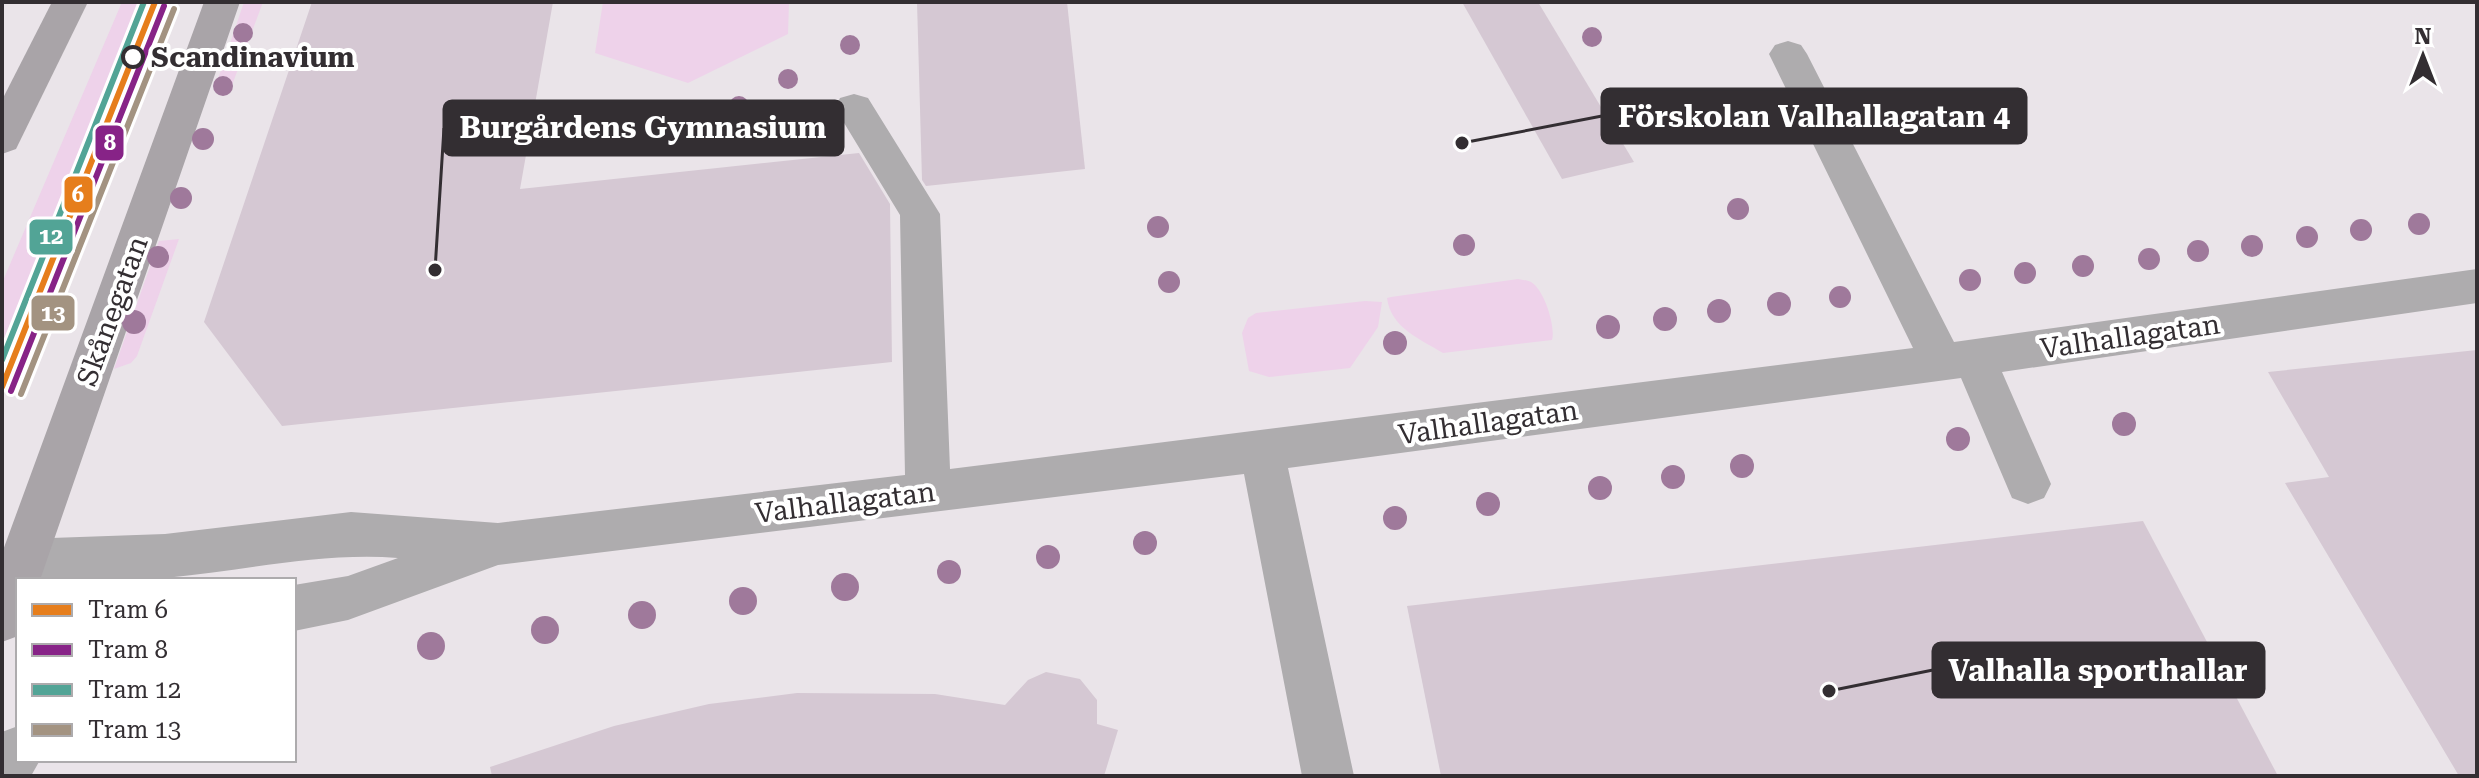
<svg xmlns="http://www.w3.org/2000/svg" width="2479" height="778" font-family="'Roboto Serif',serif">
<style>
.green{fill:#eed2ea}
.building{fill:#d5c8d3}
.lines{fill:none;stroke-linecap:round;stroke-linejoin:round}
.minor{fill:#aeacae;fill-rule:evenodd}
.major{fill:#a9a4a8;fill-rule:evenodd}
.tram-1-casing{stroke:#fff;stroke-width:12}
.tram-2-casing{stroke:#fff;stroke-width:12}
.tram-3-casing{stroke:#fff;stroke-width:12}
.tram-4-casing{stroke:#fff;stroke-width:12}
.tram-1{stroke:#e67e1c;stroke-width:6}
.tram-2{stroke:#872387;stroke-width:6}
.tram-3{stroke:#52a496;stroke-width:6}
.tram-4{stroke:#a39381;stroke-width:6}
.tree{fill:#9f799b}
.stop-dot{fill:#fff;stroke:#332e32;stroke-width:4}
.labels{text-anchor:middle;stroke-width:8;stroke-linejoin:round;paint-order:stroke}
.stop-label{font-size:28px;font-weight:bold;fill:#332e32;stroke:#fff;text-anchor:start}
.street-label{font-size:28px;fill:#332e32;stroke:#fff}
.leader{fill:none;stroke:#332e32;stroke-width:3}
.callout-dot{fill:#332e32;stroke:#fff;stroke-width:3}
.callout{fill:#332e32;stroke:#332e32;stroke-width:3}
.callout-label{font-size:30px;text-anchor:middle;font-weight:bold;fill:#fff}
.line-badge{stroke:#fff;stroke-width:3}
.badge-label{font-size:22px;text-anchor:middle;font-weight:bold;fill:#fff}
</style>
<rect width="100%" height="100%" fill="#eae4e9"/>
<g class="green">
<path d="M 122,2 L 161,2 L 25,349 L 14,374 L 2,370 L 2,283 Z"/>
<path d="M 244,2 L 263,2 L 231,88 L 214,91 Z"/>
<path d="M 603,2 L 789,2 L 788,34 L 688,83 L 595,53 Z"/>
<path d="M 179,239 L 137,356 L 131,363 L 114,369 L 159,241 Z"/>
<path d="M 1518,279 C 1522,280 1527,280 1531,282 C 1544,289 1556,327 1552,340 L 1443,353 C 1420,339 1391,328 1387,298 L 1391,297 Z"/>
<path d="M 1365,301 L 1382,302 L 1378,327 L 1350,368 L 1269,377 L 1249,371 L 1242,333 L 1248,318 L 1256,313 Z"/>
</g>
<g class="building">
<path d="M 312,2 L 553,2 L 520,189 L 859,153 L 890,204 L 892,362 L 282,426 L 204,322 Z"/>
<path d="M 917,2 L 1067,2 L 1085,169 L 926,186 L 922,180 Z"/>
<path d="M 1462,2 L 1538,2 L 1634,162 L 1562,179 Z"/>
<path d="M 2477,350 L 2477,776 L 2459,776 L 2285,483 L 2329,477 L 2268,372 Z"/>
<path d="M 2143,521 L 2278,776 L 1441,776 L 1407,606 Z"/>
<path d="M 1046,672 L 1080,679 L 1097,700 L 1097,724 L 1118,730 L 1104,776 L 492,776 L 490,767 L 614,726 L 709,704 L 797,693 L 935,694 L 1005,705 L 1028,680 Z"/>
</g>
<g class="lines">
<g class="minor">
<path d="M 1788,41 L 1801,45 L 1807,54 L 1954,342 L 2477,269 L 2477,303 L 2002,372 L 2051,484 L 2044,498 L 2028,504 L 2012,498 L 1961,378 L 1288,468 L 1354,776 L 1302,776 L 1244,474 L 498,565 L 348,620 L 294,631 L 294,585 L 348,576 L 398,558 C 320,552 244,571 165,578 C 117,582 64,574 18,581 L 6,576 L 2,555 L 6,546 L 23,539 L 165,534 L 351,512 L 498,523 L 905,475 L 900,215 L 835,108 L 840,98 L 854,94 L 868,98 L 940,214 L 950,469 L 1913,348 L 1769,54 L 1775,45 Z"/>
<path d="M 18,726 L 18,760 L 40,760 L 31,776 L 2,776 L 2,732 Z"/>
</g>
<g class="major">
<path d="M 52,2 L 88,2 L 16,149 L 2,154 L 2,100 Z"/>
<path d="M 204,2 L 240,2 L 40,580 L 18,580 L 18,636 L 2,642 L 2,553 Z"/>
</g>
<g class="tram-1-casing">
<path id="tram-1" d="M 2,387 L 155,2"/>
</g>
<g class="tram-2-casing">
<path id="tram-2" d="M 11,391 L 164,6"/>
</g>
<g class="tram-3-casing">
<path id="tram-3" d="M 2,360 L 144,2"/>
</g>
<g class="tram-4-casing">
<path id="tram-4" d="M 21,394 L 174,9"/>
</g>
<use href="#tram-1" class="tram-1"/>
<use href="#tram-2" class="tram-2"/>
<use href="#tram-3" class="tram-3"/>
<use href="#tram-4" class="tram-4"/>
</g>
<g class="tree">
<circle cx="243" cy="33" r="10"/>
<circle cx="1592" cy="37" r="10"/>
<circle cx="850" cy="45" r="10"/>
<circle cx="788" cy="79" r="10"/>
<circle cx="223" cy="86" r="10"/>
<circle cx="739" cy="106" r="10"/>
<circle cx="203" cy="139" r="11"/>
<circle cx="181" cy="198" r="11"/>
<circle cx="1738" cy="209" r="11"/>
<circle cx="2419" cy="224" r="11"/>
<circle cx="1158" cy="227" r="11"/>
<circle cx="2361" cy="230" r="11"/>
<circle cx="2307" cy="237" r="11"/>
<circle cx="1464" cy="245" r="11"/>
<circle cx="2252" cy="246" r="11"/>
<circle cx="2198" cy="251" r="11"/>
<circle cx="158" cy="257" r="11"/>
<circle cx="2149" cy="259" r="11"/>
<circle cx="2083" cy="266" r="11"/>
<circle cx="2025" cy="273" r="11"/>
<circle cx="1970" cy="280" r="11"/>
<circle cx="1169" cy="282" r="11"/>
<circle cx="1840" cy="297" r="11"/>
<circle cx="1779" cy="304" r="12"/>
<circle cx="1719" cy="311" r="12"/>
<circle cx="1665" cy="319" r="12"/>
<circle cx="134" cy="322" r="12"/>
<circle cx="1608" cy="327" r="12"/>
<circle cx="1395" cy="343" r="12"/>
<circle cx="2124" cy="424" r="12"/>
<circle cx="1958" cy="439" r="12"/>
<circle cx="1742" cy="466" r="12"/>
<circle cx="1673" cy="477" r="12"/>
<circle cx="1600" cy="488" r="12"/>
<circle cx="1488" cy="504" r="12"/>
<circle cx="1395" cy="518" r="12"/>
<circle cx="1145" cy="543" r="12"/>
<circle cx="1048" cy="557" r="12"/>
<circle cx="949" cy="572" r="12"/>
<circle cx="845" cy="587" r="14"/>
<circle cx="743" cy="601" r="14"/>
<circle cx="642" cy="615" r="14"/>
<circle cx="545" cy="630" r="14"/>
<circle cx="431" cy="646" r="14"/>
</g>
<circle class="stop-dot" cx="133" cy="57" r="10"/>
<g class="labels">
<g class="stop-label">
<text x="151" y="67">Scandinavium</text>
</g>
<g class="street-label">
<text transform="translate(112 311) rotate(-70)" y="10">Skånegatan</text>
<text transform="translate(2130 336) rotate(-8)" y="10">Valhallagatan</text>
<text transform="translate(1488 422) rotate(-8)" y="10">Valhallagatan</text>
<text transform="translate(845 502) rotate(-7)" y="10">Valhallagatan</text>
</g>
</g>
<path class="leader" d="M1462 143L1602 116M435 270L444 128M1829 691L1933 670"/>
<g class="callout-dot">
<circle cx="1462" cy="143" r="8"/>
<circle cx="435" cy="270" r="8"/>
<circle cx="1829" cy="691" r="8"/>
</g>
<g class="callout">
<rect x="1602" y="89" width="424" height="54" rx="8"/>
<rect x="444" y="101" width="399" height="54" rx="8"/>
<rect x="1933" y="643" width="331" height="54" rx="8"/>
</g>
<g class="callout-label">
<text x="1814" y="127">Förskolan Valhallagatan 4</text>
<text x="643" y="138">Burgårdens Gymnasium</text>
<text x="2098" y="681">Valhalla sporthallar</text>
</g>
<g class="line-badge">
<rect x="94" y="124" width="31" height="38" rx="8" fill="#872387"/>
<rect x="63" y="175" width="31" height="39" rx="8" fill="#e67e1c"/>
<rect x="28" y="218" width="46" height="38" rx="8" fill="#52a496"/>
<rect x="30" y="294" width="46" height="38" rx="8" fill="#a39381"/>
</g>
<g class="badge-label">
<text x="110" y="150">8</text>
<text x="78" y="202">6</text>
<text x="51" y="244">12</text>
<text x="53" y="321">13</text>
</g>
<rect width="2479" height="778" fill="none" stroke="#332e32" stroke-width="8"/>
<rect x="16" y="578" width="280" height="184" fill="#ffffff" stroke="#adabad" stroke-width="2"/>
<rect x="32" y="604" width="40" height="12" fill="#e67e1c" stroke="#adabad" stroke-width="2"/>
<text x="88" y="618" font-size="24" fill="#332e32">Tram 6</text>
<rect x="32" y="644" width="40" height="12" fill="#872387" stroke="#adabad" stroke-width="2"/>
<text x="88" y="658" font-size="24" fill="#332e32">Tram 8</text>
<rect x="32" y="684" width="40" height="12" fill="#52a496" stroke="#adabad" stroke-width="2"/>
<text x="88" y="698" font-size="24" fill="#332e32">Tram 12</text>
<rect x="32" y="724" width="40" height="12" fill="#a39381" stroke="#adabad" stroke-width="2"/>
<text x="88" y="738" font-size="24" fill="#332e32">Tram 13</text>
<g transform="translate(2423 56)" stroke="#ffffff" stroke-width="6" paint-order="stroke">
<path d="M0-6L14 30L0 20L-14 30Z" fill="#332e32"/>
<text y="-12" font-size="22" font-weight="bold" text-anchor="middle" fill="#332e32">N</text>
</g>
</svg>
